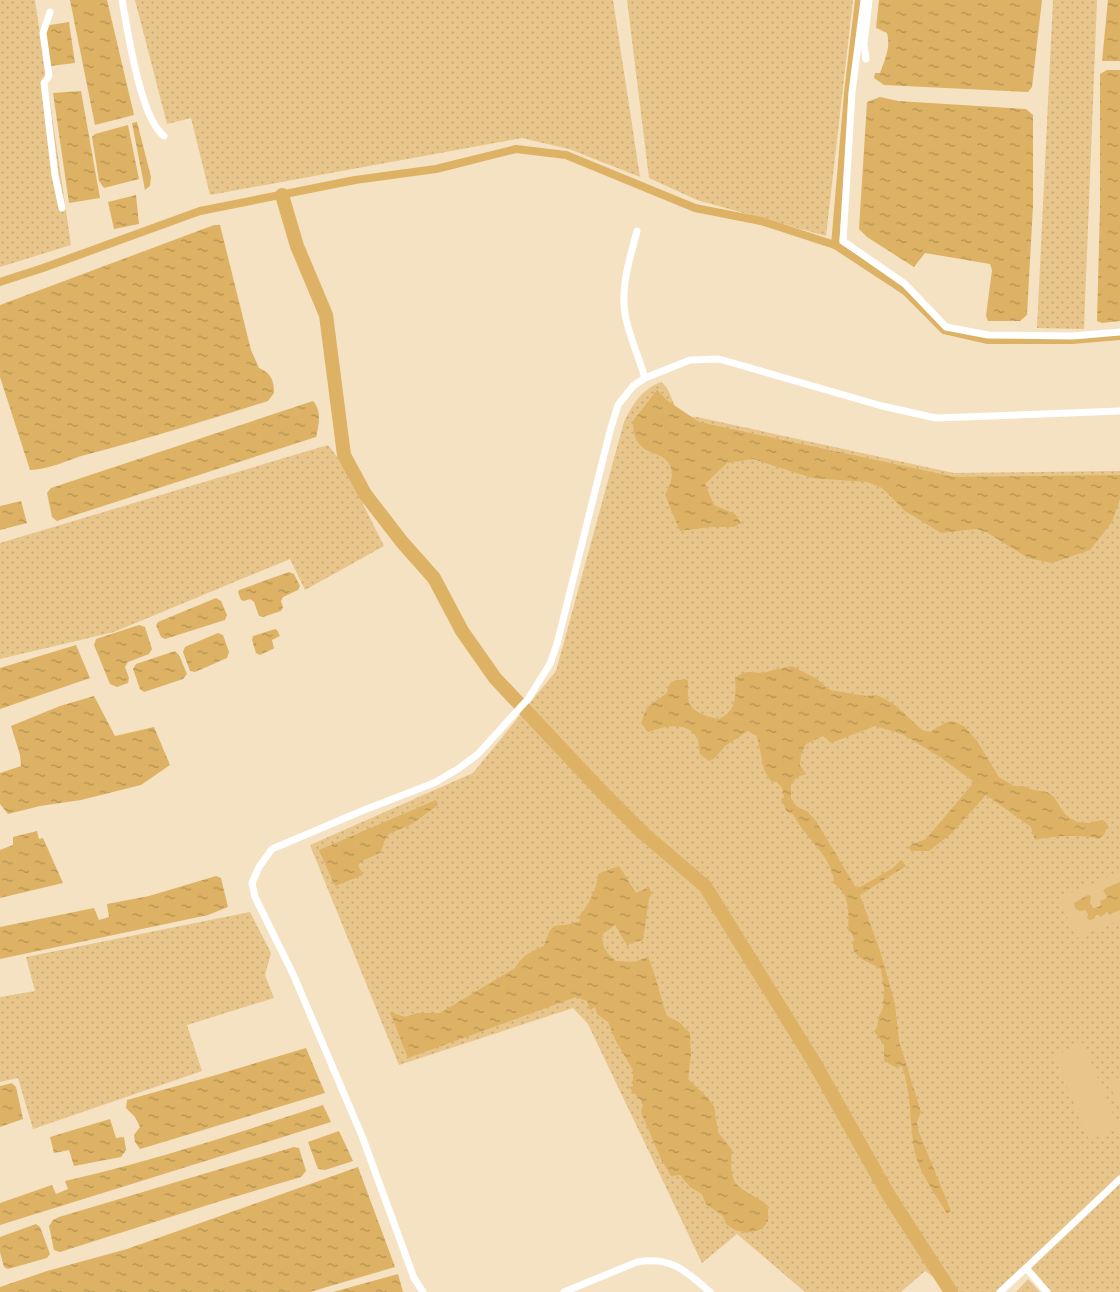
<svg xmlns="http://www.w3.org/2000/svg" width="1120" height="1292" font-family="'IBM Plex Serif',serif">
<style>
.green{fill:url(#green-dots)}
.pitch{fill:#e8c58a}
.water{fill:url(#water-ripples)}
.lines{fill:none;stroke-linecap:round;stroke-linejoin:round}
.canal{stroke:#ddb264;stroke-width:8}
.river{stroke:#ddb264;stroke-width:14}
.minor{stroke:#fff;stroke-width:7}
</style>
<defs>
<pattern id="green-dots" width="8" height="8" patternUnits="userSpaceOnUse" patternTransform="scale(1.25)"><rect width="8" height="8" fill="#e8c58a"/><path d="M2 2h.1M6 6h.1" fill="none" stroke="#c7a976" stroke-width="1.8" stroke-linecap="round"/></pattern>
<pattern id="water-ripples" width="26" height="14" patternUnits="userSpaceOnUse" patternTransform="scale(1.25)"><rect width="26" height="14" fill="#ddb264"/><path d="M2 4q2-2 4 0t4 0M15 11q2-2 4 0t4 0" fill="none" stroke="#b39051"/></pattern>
</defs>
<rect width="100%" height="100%" fill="#f5e2c2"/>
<g class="green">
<path d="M 0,0 L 35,0 L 71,245 L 0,267 Z"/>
<path d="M 135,0 L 613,0 L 640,177 L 569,149 L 522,138 L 210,195 L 191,118 L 167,124 Z"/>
<path d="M 627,0 L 853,0 L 826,236 L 697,200 L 649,178 Z"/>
<path d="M 1053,0 L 1097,0 L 1084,329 L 1037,328 Z"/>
<path d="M 661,382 C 676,392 668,417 697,417 L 954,473 L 1120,471 L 1120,1292 L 1047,1292 L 1026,1268 L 1000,1292 L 955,1292 L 925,1271 L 901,1292 L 805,1292 L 737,1234 L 702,1263 L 588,1024 L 573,1008 L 399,1065 L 310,845 L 473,773 L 556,671 L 624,422 C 633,404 641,390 661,382 Z"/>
<path d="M 328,445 L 344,466 L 384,546 L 305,590 L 290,559 L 114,632 L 0,659 L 0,543 Z"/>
<path d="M 250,912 L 271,953 L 265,975 L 274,998 L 187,1025 L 202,1071 L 33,1129 L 18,1078 L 0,1082 L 0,997 L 35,991 L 26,957 Z"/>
<path d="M 1028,1279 L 1040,1292 L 1016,1292 Z"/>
</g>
<g class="pitch">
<path d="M 1120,872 L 1120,920 L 1076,938 L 1059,898 Z"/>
<path d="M 1083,1043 L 1119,1128 L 1089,1140 L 1054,1056 Z"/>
<path d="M 1120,1077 L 1120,1109 L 1108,1081 Z"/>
</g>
<g class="water">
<path d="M 70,0 L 107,0 L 134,115 L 95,125 Z"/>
<path d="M 879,0 L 1042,0 L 1032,87 L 1028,92 L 884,85 L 874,78 L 875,73 L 880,73 C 885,59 891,47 887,33 L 876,28 Z"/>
<path d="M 1108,0 L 1120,0 L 1120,61 L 1102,61 Z"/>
<path d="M 69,22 L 75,63 L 50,66 L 44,26 Z"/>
<path d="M 1107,70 L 1120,70 L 1120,321 L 1102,323 L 1097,321 L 1100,208 L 1100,74 Z"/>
<path d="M 81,91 L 100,198 L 69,203 L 53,93 Z"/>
<path d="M 880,97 L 898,101 L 1026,109 L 1033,115 L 1033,206 L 1027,315 L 1020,321 L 988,321 L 986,316 L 992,270 L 990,264 L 925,253 L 914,267 L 867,237 L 859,229 L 867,102 Z"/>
<path d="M 137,122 L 151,177 L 150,186 L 145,190 L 132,123 Z"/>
<path d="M 128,125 L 139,179 L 104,188 L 99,181 L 92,137 L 95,134 Z"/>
<path d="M 136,195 L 139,224 L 114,229 L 108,202 Z"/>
<path d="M 214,225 L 220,225 L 251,350 L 259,368 C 271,373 274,380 274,393 L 268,401 C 207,420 147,439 85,455 C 67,460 48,470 30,470 L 0,377 L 0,305 Z"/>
<path d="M 657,390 L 668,401 L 699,422 L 955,477 L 1120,475 L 1120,499 L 1112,522 L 1090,550 L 1052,563 L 1028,558 L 986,532 L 976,529 L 941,533 L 905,511 L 882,488 L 867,482 L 812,478 L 753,459 L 727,463 L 705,484 L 714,505 L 735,514 L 741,523 L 734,527 L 710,527 L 680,531 L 665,495 C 671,484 677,470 665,459 C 658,453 648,453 641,446 C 634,439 633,430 633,421 Z"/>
<path d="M 313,401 C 322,411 319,425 316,437 L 57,521 L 52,517 L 47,493 L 51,488 Z"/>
<path d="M 21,501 L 27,523 L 0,530 L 0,506 Z"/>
<path d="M 289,572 L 294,574 L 300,586 L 298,590 L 283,597 L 281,601 L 283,607 L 281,611 L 263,617 L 259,616 L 254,602 L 250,599 L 244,601 L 241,600 L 238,592 L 239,590 Z"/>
<path d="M 216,598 L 221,601 L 227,615 L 225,620 L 165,639 L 161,637 L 156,625 L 158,622 Z"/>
<path d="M 139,625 L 145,627 L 152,649 L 149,654 L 128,662 L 125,667 L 129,678 L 128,683 L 117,687 L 110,684 L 94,645 L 96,639 Z"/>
<path d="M 275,629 L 277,630 L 280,636 L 272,640 L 274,648 L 273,649 L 260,655 L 256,653 L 252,640 L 253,636 Z"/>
<path d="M 218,633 L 223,635 L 229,652 L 227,658 L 195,672 L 190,671 L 183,652 L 185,647 Z"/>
<path d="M 76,645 L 90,678 L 0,709 L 0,668 Z"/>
<path d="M 175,651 L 179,655 L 187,674 L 183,679 L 144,692 L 140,689 L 133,669 L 136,664 Z"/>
<path d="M 792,666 L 817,679 L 830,690 L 866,696 L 876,695 L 885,699 L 896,706 L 922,730 L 930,732 L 945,723 L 953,721 L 964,726 L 977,741 L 999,777 L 1014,786 L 1023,786 L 1033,790 L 1047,792 L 1054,797 L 1064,813 L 1070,818 L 1077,822 L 1088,823 L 1103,820 L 1108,825 L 1104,835 L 1098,839 C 1085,834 1050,836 1035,840 L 1031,827 L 986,795 L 952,833 L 929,851 L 911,851 L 909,848 L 910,845 L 926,839 L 974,782 L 940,757 L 902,734 L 875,726 L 831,743 L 823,736 L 806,744 L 801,754 L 800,765 L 806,774 L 797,777 L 791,785 L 791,798 L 797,807 L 807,811 L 816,821 L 855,886 L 860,887 L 893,868 L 901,860 L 906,866 L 860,895 L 881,954 L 895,1004 L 899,1041 L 921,1112 L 917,1122 L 918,1130 L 951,1211 L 947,1214 C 936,1195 920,1174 915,1153 C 909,1124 912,1094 902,1066 L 895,1067 L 884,1061 L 884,1045 L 874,1031 L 877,1028 L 879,1016 L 883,1008 L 884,989 L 881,969 C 869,961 848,958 854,939 L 851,932 L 848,930 C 849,911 850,892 831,882 L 834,880 C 830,854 804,837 793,814 L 787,812 L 781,799 L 784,797 L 782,788 L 777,782 L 771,781 L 764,770 L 757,736 L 748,731 L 725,746 L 715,758 L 709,761 L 700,754 C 699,749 699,742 697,738 C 686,720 664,727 648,732 L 641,723 L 647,707 L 667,693 C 669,680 673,681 685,679 L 688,681 C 688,688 687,699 690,705 C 695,713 711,718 719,719 C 737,711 736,695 735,678 C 749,667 754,675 767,672 C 775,669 783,668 792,666 Z"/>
<path d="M 94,696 L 115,736 L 154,727 L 170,765 L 141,785 L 81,800 L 40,806 L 8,814 L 0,804 L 0,773 L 21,766 L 20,755 L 11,726 L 60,706 Z"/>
<path d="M 436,800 L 438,805 L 412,824 L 389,834 L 384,842 L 381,852 C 374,857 363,858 358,865 L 363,875 L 335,886 L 319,850 Z"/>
<path d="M 37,831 L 39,839 L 43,838 L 63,883 L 0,898 L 0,850 L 13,845 L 13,837 Z"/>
<path d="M 619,866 L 636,893 L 649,887 L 652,893 L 649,899 L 643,940 L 629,944 L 628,947 L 615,925 L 603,934 C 600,946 607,953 616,961 L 634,962 L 648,957 C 657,977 660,997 667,1016 L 679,1022 L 690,1033 L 691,1055 L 688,1079 L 704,1094 L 714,1106 L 718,1132 L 732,1150 C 728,1193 740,1184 768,1206 L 768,1221 L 762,1229 L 747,1233 L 735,1230 L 726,1224 L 723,1216 L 706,1204 L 702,1194 L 690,1187 L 680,1175 L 671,1176 L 661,1159 L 641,1112 L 643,1103 L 629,1087 L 633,1086 L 633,1070 L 616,1041 L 608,1022 L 597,1014 L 595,1007 L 590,1010 L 587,1001 L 576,997 L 408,1058 L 390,1012 L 405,1017 L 417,1013 L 440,1013 L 515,968 C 524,954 530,952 544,946 C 554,915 556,931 580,921 L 579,916 C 587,909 599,884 598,874 Z"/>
<path d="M 216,876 L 221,878 L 228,907 L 208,915 L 0,959 L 0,927 L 94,908 L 99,920 L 109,917 L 107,904 L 149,896 Z"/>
<path d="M 1120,882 L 1120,910 L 1110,914 L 1106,912 L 1104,915 L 1100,917 L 1099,915 L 1096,915 L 1094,919 L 1089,920 L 1087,918 L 1088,915 L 1086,910 L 1079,911 L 1075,908 L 1074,903 L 1088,895 L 1091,896 L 1090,903 L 1093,908 L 1099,907 L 1101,904 L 1100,901 L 1105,899 L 1107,896 L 1103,891 L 1106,888 Z"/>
<path d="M 306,1048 L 325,1093 L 147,1147 L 140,1149 L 135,1142 L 134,1135 L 140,1127 L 135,1117 L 126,1108 L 127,1100 L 216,1075 Z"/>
<path d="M 12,1083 L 16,1087 L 23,1119 L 0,1127 L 0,1086 Z"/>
<path d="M 323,1105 L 331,1122 L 0,1225 L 0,1203 L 52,1185 L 56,1194 L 68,1189 L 65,1181 C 153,1161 238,1133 323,1105 Z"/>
<path d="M 110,1119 L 116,1138 L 124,1137 L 126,1150 L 121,1157 L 74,1166 L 69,1150 L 54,1153 L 50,1137 Z"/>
<path d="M 339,1131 L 353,1161 L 325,1170 L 318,1169 L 308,1142 Z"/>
<path d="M 294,1147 L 299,1148 L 306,1171 L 301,1177 L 227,1199 L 60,1252 L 54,1250 L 49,1226 L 53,1220 L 59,1217 Z"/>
<path d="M 358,1167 L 395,1267 L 310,1292 L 0,1292 L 0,1287 L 47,1271 L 127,1249 Z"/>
<path d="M 36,1224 L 40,1227 L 50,1254 L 47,1258 L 8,1269 L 4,1267 L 0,1252 L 0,1237 Z"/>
<path d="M 398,1274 L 403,1292 L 333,1292 Z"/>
</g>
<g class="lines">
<g class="canal">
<path d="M 835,245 L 848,93 L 859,0"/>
<path d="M 0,282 L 43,268 L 200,211 L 355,180 L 436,169 L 516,149 L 566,155 L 695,208 L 761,221 L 835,245 L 905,291 L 944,330 L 988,340 L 1072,340 L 1120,336"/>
</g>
<path class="river" d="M 282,195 L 297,246 L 326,315 L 344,455 L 365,494 L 402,542 L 434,578 L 462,631 L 495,678 L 603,793 L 643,833 L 705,886 L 814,1062 L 888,1194 L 951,1292"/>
<g class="minor">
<path d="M 122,0 C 128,31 140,118 164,136"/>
<path d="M 864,0 L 852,92 L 843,241 L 905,284 L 946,327 L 988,335 L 1073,336 L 1120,332"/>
<path d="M 50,12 L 43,33 L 49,76 L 44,83 L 55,175 L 62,208"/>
<path d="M 866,59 L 864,44 L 869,0"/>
<path d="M 637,231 C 631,254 623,279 624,303 C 624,324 639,357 645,378"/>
<path d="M 423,1292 L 414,1278 L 362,1136 L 293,974 L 255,897 L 252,883 L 259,867 L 272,849 L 364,810 L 434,783 L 458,769 L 478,754 L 528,699 L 550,664 L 557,644 L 610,431 L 618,405 L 633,386 L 645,378 L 690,360 L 719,359 L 882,406 L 936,418 L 1120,411"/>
<path d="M 564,1292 L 637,1262 C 671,1256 686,1271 710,1292"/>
<path d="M 1000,1292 L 1026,1268"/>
<path d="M 1047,1292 L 1026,1268 L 1120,1179"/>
</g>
</g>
</svg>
